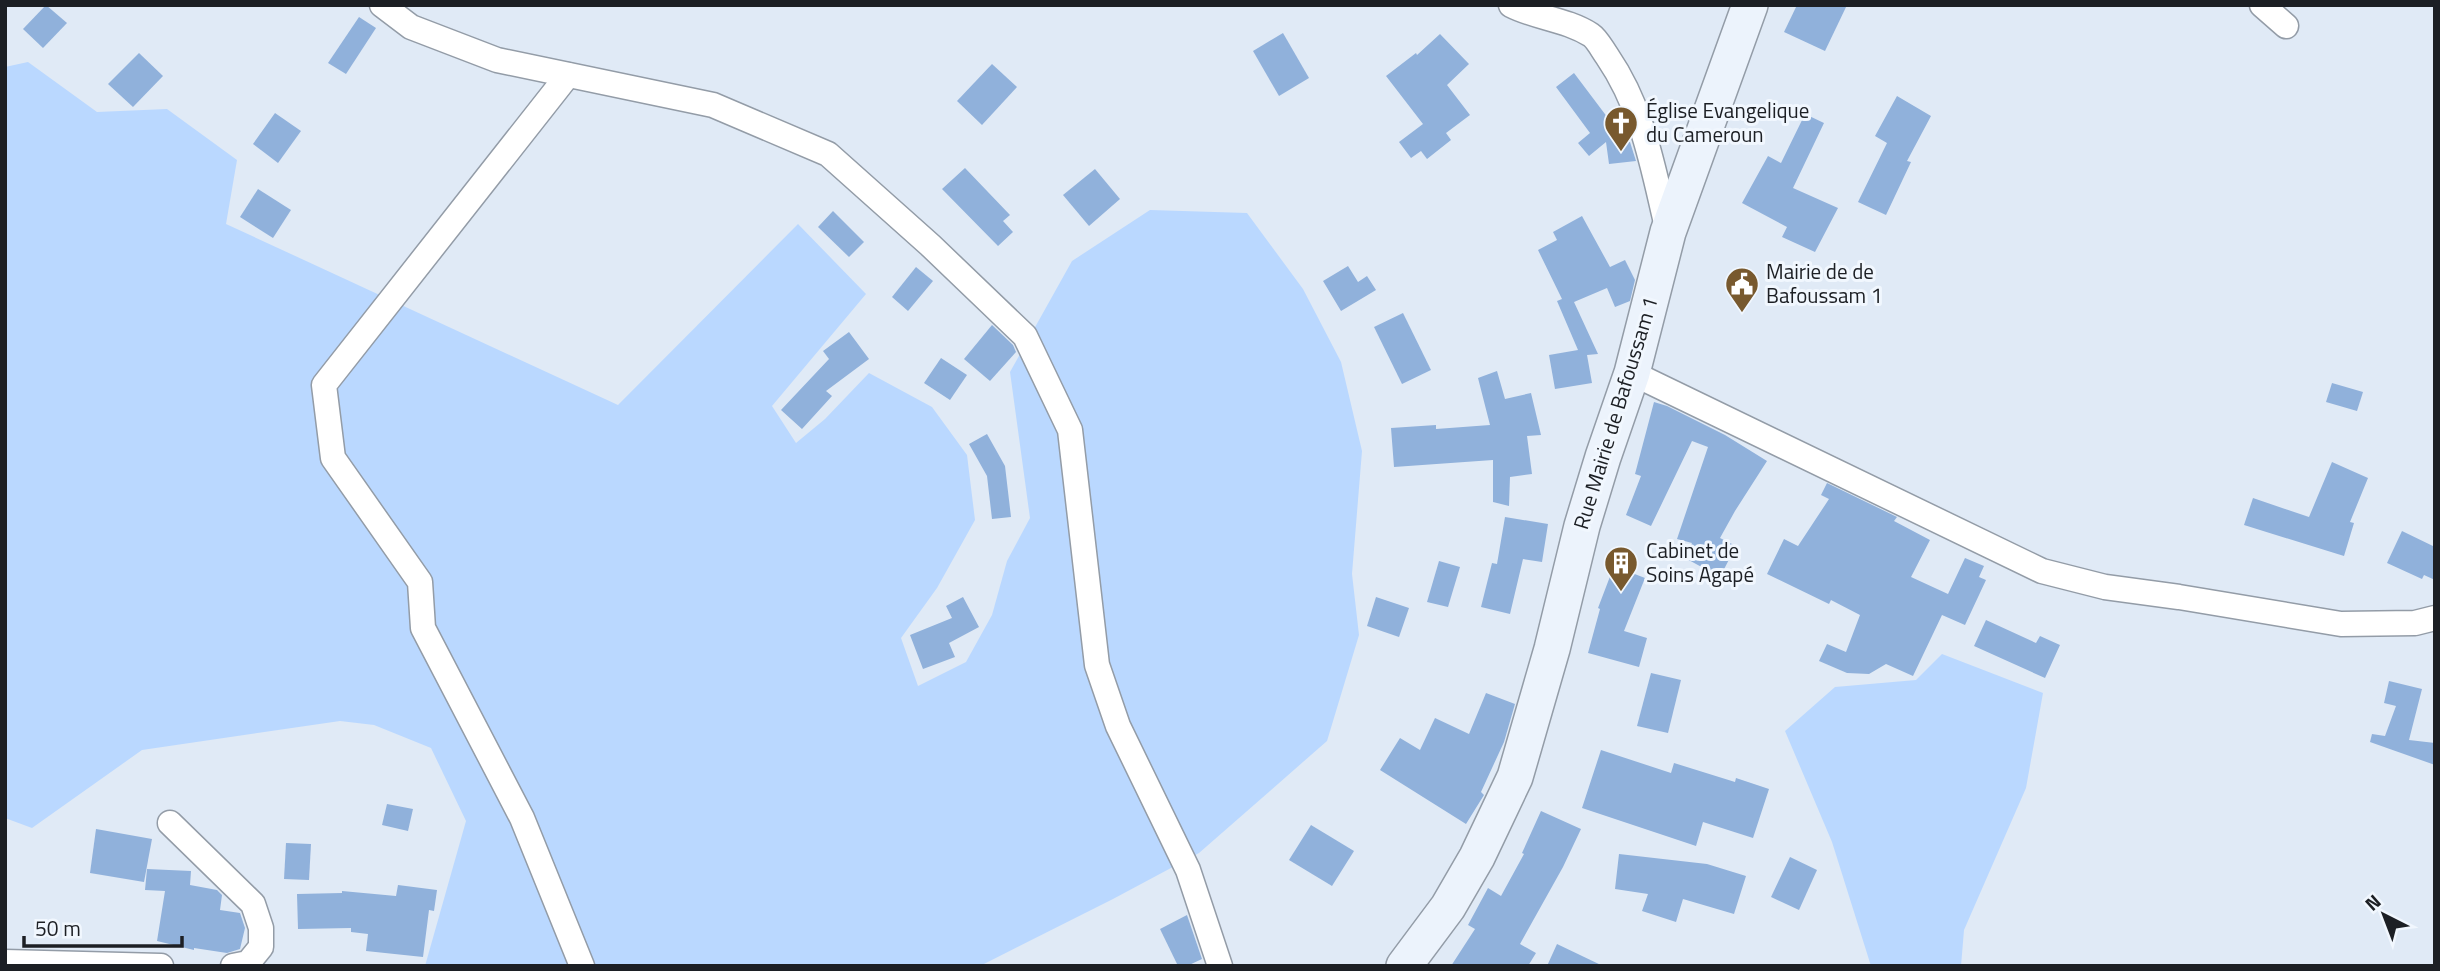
<svg xmlns="http://www.w3.org/2000/svg" width="2440" height="971" font-family="'Titillium Web',sans-serif">
<style>
.green{fill:#bad8ff}
.building{fill:#90b1db}
.lines{fill:none;stroke-linecap:round;stroke-linejoin:round}
.street-casing{stroke:#939ca7;stroke-width:27}
.secondary-casing{stroke:#939ca7;stroke-width:38}
.street{stroke:#fff;stroke-width:24}
.secondary{stroke:#ecf3fc;stroke-width:35}
.labels{text-anchor:middle;stroke-width:6;stroke-linejoin:round;paint-order:stroke}
.poi-label{font-size:21px;fill:#1c1f24;stroke:#f1f7fe;text-anchor:start}
.street-label{font-size:21px;fill:#1c1f24;stroke:#f1f7fe}
</style>
<rect width="100%" height="100%" fill="#e0eaf6"/>
<g class="green">
<path d="M 28,62 L 97,112 L 167,109 L 237,160 L 226,224 L 618,405 L 798,224 L 866,294 L 772,406 L 796,443 L 825,419 L 869,373 L 932,407 L 967,455 L 975,520 L 937,588 L 901,638 L 918,686 L 966,662 L 992,615 L 1007,561 L 1030,518 L 1010,372 L 1072,261 L 1150,210 L 1247,213 L 1303,289 L 1341,362 L 1362,451 L 1352,574 L 1359,635 L 1327,741 L 1199,853 L 1113,899 L 980,966 L 425,966 L 466,821 L 431,748 L 374,725 L 340,721 L 142,750 L 32,828 L 5,818 L 5,67 Z"/>
<path d="M 1942,654 L 2043,693 L 2026,788 L 1964,930 L 1961,966 L 1871,966 L 1832,842 L 1785,731 L 1835,687 L 1916,680 Z"/>
</g>
<g class="building">
<path d="M 46,5 L 67,23 L 43,48 L 23,29 Z"/>
<path d="M 1797,5 L 1847,5 L 1825,51 L 1784,32 Z"/>
<path d="M 359,17 L 376,28 L 346,74 L 328,63 Z"/>
<path d="M 1283,33 L 1309,78 L 1279,96 L 1253,51 Z"/>
<path d="M 1440,34 L 1469,64 L 1447,85 L 1470,115 L 1446,133 L 1451,140 L 1427,159 L 1421,151 L 1411,158 L 1399,142 L 1423,124 L 1386,76 L 1416,53 L 1417,55 Z"/>
<path d="M 139,53 L 163,76 L 133,107 L 108,84 Z"/>
<path d="M 992,64 L 1017,87 L 982,125 L 957,101 Z"/>
<path d="M 1574,73 L 1626,142 L 1630,142 L 1636,161 L 1609,164 L 1606,142 L 1589,156 L 1578,143 L 1590,133 L 1556,87 Z"/>
<path d="M 1897,96 L 1931,116 L 1907,161 L 1911,162 L 1886,215 L 1858,202 L 1887,143 L 1875,136 Z"/>
<path d="M 275,113 L 301,131 L 278,163 L 253,144 Z"/>
<path d="M 1805,114 L 1824,123 L 1793,188 L 1838,208 L 1815,252 L 1782,237 L 1787,227 L 1742,203 L 1768,156 L 1781,163 Z"/>
<path d="M 965,168 L 1010,215 L 1003,221 L 1013,232 L 998,246 L 942,189 Z"/>
<path d="M 1095,169 L 1120,199 L 1089,226 L 1063,195 Z"/>
<path d="M 258,189 L 291,210 L 273,238 L 240,217 Z"/>
<path d="M 833,211 L 864,242 L 849,257 L 818,227 Z"/>
<path d="M 1582,216 L 1610,267 L 1625,260 L 1635,280 L 1630,301 L 1615,307 L 1607,288 L 1574,302 L 1598,354 L 1587,355 L 1592,383 L 1555,389 L 1549,355 L 1578,350 L 1557,301 L 1562,299 L 1538,250 L 1557,240 L 1553,232 Z"/>
<path d="M 1348,266 L 1358,282 L 1367,276 L 1376,290 L 1341,311 L 1323,281 Z"/>
<path d="M 916,267 L 933,281 L 908,311 L 892,297 Z"/>
<path d="M 1403,313 L 1431,370 L 1402,384 L 1374,327 Z"/>
<path d="M 992,325 L 1013,345 L 1016,352 L 990,381 L 964,359 Z"/>
<path d="M 849,332 L 869,359 L 826,391 L 832,396 L 802,429 L 781,410 L 829,359 L 823,351 Z"/>
<path d="M 941,358 L 967,375 L 950,400 L 924,383 Z"/>
<path d="M 1497,371 L 1505,399 L 1531,393 L 1541,435 L 1527,436 L 1532,474 L 1510,477 L 1509,506 L 1493,502 L 1493,460 L 1394,467 L 1391,428 L 1436,425 L 1436,429 L 1490,425 L 1478,378 Z"/>
<path d="M 2332,383 L 2363,392 L 2357,411 L 2326,402 Z"/>
<path d="M 1654,402 L 1667,406 L 1725,435 L 1767,461 L 1735,511 L 1720,538 L 1736,546 L 1720,577 L 1685,558 L 1692,543 L 1677,539 L 1708,447 L 1692,441 L 1651,526 L 1626,515 L 1641,476 L 1635,474 Z"/>
<path d="M 987,434 L 1005,466 L 1011,517 L 992,519 L 987,476 L 969,444 Z"/>
<path d="M 2332,462 L 2368,478 L 2350,522 L 2354,523 L 2344,556 L 2244,525 L 2253,498 L 2309,517 Z"/>
<path d="M 1827,483 L 1897,517 L 1894,521 L 1930,540 L 1911,577 L 1948,594 L 1965,558 L 1984,566 L 1979,577 L 1986,580 L 1965,625 L 1942,615 L 1913,676 L 1886,664 L 1869,674 L 1847,673 L 1819,661 L 1827,644 L 1846,652 L 1860,615 L 1831,600 L 1829,604 L 1767,574 L 1784,539 L 1798,546 L 1829,499 L 1821,495 Z"/>
<path d="M 1505,517 L 1548,524 L 1542,562 L 1523,559 L 1510,614 L 1481,607 L 1492,563 L 1497,564 Z"/>
<path d="M 2402,531 L 2435,547 L 2435,580 L 2424,575 L 2422,579 L 2387,563 Z"/>
<path d="M 1439,561 L 1460,567 L 1448,607 L 1427,602 Z"/>
<path d="M 1614,566 L 1645,578 L 1624,631 L 1647,638 L 1639,667 L 1588,653 L 1600,609 L 1598,608 Z"/>
<path d="M 963,597 L 979,627 L 949,643 L 955,657 L 923,669 L 910,635 L 952,618 L 946,606 Z"/>
<path d="M 1376,597 L 1409,608 L 1399,637 L 1367,626 Z"/>
<path d="M 1986,620 L 2036,643 L 2040,636 L 2060,645 L 2045,678 L 1974,646 Z"/>
<path d="M 1651,673 L 1681,680 L 1668,733 L 1637,726 Z"/>
<path d="M 2389,681 L 2422,689 L 2409,740 L 2435,743 L 2435,765 L 2370,742 L 2372,734 L 2385,736 L 2396,706 L 2384,703 Z"/>
<path d="M 1486,693 L 1515,704 L 1504,742 L 1481,792 L 1484,795 L 1466,824 L 1380,770 L 1400,738 L 1420,750 L 1435,718 L 1469,734 Z"/>
<path d="M 1601,750 L 1671,773 L 1674,763 L 1735,782 L 1736,778 L 1769,789 L 1753,838 L 1703,822 L 1696,846 L 1582,808 Z"/>
<path d="M 387,804 L 413,809 L 408,831 L 382,825 Z"/>
<path d="M 1541,811 L 1581,829 L 1563,867 L 1520,944 L 1536,953 L 1528,966 L 1451,966 L 1475,929 L 1468,925 L 1488,888 L 1501,896 L 1524,854 L 1522,853 Z"/>
<path d="M 1311,825 L 1354,851 L 1332,886 L 1289,860 Z"/>
<path d="M 96,829 L 152,839 L 144,882 L 90,873 Z"/>
<path d="M 286,843 L 311,844 L 309,880 L 284,879 Z"/>
<path d="M 1619,854 L 1707,864 L 1746,876 L 1734,914 L 1683,899 L 1676,922 L 1642,911 L 1648,894 L 1615,889 Z"/>
<path d="M 1790,857 L 1817,870 L 1799,910 L 1771,897 Z"/>
<path d="M 147,869 L 191,871 L 190,885 L 217,890 L 222,895 L 220,910 L 240,913 L 245,928 L 240,949 L 227,953 L 194,948 L 194,950 L 157,941 L 165,891 L 145,890 Z"/>
<path d="M 398,885 L 437,890 L 434,911 L 429,910 L 423,957 L 366,951 L 368,934 L 351,932 L 351,928 L 298,929 L 297,894 L 342,893 L 342,891 L 396,896 Z"/>
<path d="M 1187,915 L 1202,959 L 1187,966 L 1178,966 L 1160,929 Z"/>
<path d="M 1557,944 L 1603,966 L 1547,966 Z"/>
</g>
<g class="lines">
<g class="street-casing">
<g id="street">
<path d="M 382,5 L 411,27 L 497,60 L 713,105 L 828,154 L 930,245 L 1025,336 L 1070,430 L 1097,665 L 1118,726 L 1188,870 L 1220,966"/>
<path d="M 1511,5 C 1536,18 1566,19 1591,35 C 1597,39 1602,49 1607,56 C 1644,110 1653,169 1668,231"/>
<path d="M 2262,5 L 2286,26"/>
<path d="M 568,75 L 324,385 L 333,458 L 420,582 L 423,628 L 522,818 L 582,966"/>
<path d="M 1632,373 L 2042,571 L 2105,587 L 2179,597 L 2341,624 L 2415,623 L 2435,618"/>
<path d="M 170,823 L 253,904 L 261,928 L 261,947 L 248,963 L 233,966"/>
<path d="M 5,962 L 161,966"/>
</g>
</g>
<g class="secondary-casing">
<path id="secondary" d="M 1404,966 L 1448,907 L 1477,857 L 1515,777 L 1552,649 L 1582,526 L 1603,457 L 1632,373 L 1668,232 L 1750,5"/>
</g>
<use href="#street" class="street"/>
<use href="#secondary" class="secondary"/>
</g>
<defs>
<g id="church-pin" transform="scale(1.75)"><path d="M0 17L-7.5 6A9.5 9.5 0 1 1 7.5 6Z" fill="#78592e" stroke="#f1f7fe"/><path d="M-1.2-6h2.4v3.5h3.3v2.4h-3.3V6h-2.4V-.1h-3.3v-2.4h3.3Z" fill="#fff"/></g>
<g id="civic-pin" transform="scale(1.75)"><path d="M0 17L-7.5 6A9.5 9.5 0 1 1 7.5 6Z" fill="#78592e" stroke="#f1f7fe"/><path d="M-.6-6.5H3V-4.5H.6V-3L4-1V1h2V6H-6V1h2V-1L-.6-3ZM-1.2 2.5V6h2.4V2.5Z" fill="#fff"/></g>
<g id="building-pin" transform="scale(1.75)"><path d="M0 17L-7.5 6A9.5 9.5 0 1 1 7.5 6Z" fill="#78592e" stroke="#f1f7fe"/><path d="M-4-6H4V6H1V3H-1V6H-4ZM-2.5-4.3h1.7v1.8h-1.7ZM.8-4.3h1.7v1.8H.8ZM-2.5-1h1.7V.8h-1.7ZM.8-1h1.7V.8H.8Z" fill="#fff"/></g>
</defs>
<g fill-rule="evenodd">
<use href="#church-pin" x="1621" y="123"/>
<use href="#civic-pin" x="1742" y="284"/>
<use href="#building-pin" x="1621" y="563"/>
</g>
<g class="labels">
<g class="poi-label">
<text x="1646" y="118">Église Evangelique<tspan x="1646" dy="24">du Cameroun</tspan></text>
<text x="1766" y="279">Mairie de de<tspan x="1766" dy="24">Bafoussam 1</tspan></text>
<text x="1646" y="558">Cabinet de<tspan x="1646" dy="24">Soins Agapé</tspan></text>
</g>
<g class="street-label">
<text transform="translate(1616 413) rotate(-73)" y="7">Rue Mairie de Bafoussam 1</text>
</g>
</g>
<rect width="2440" height="971" fill="none" stroke="#1c1f24" stroke-width="14"/>
<g transform="translate(2384 915) rotate(318)" stroke="#f1f7fe" stroke-width="5" paint-order="stroke">
<path d="M0-5L12 26L0 18L-12 26Z" fill="#1c1f24"/>
<text y="-10" font-size="19" font-weight="bold" text-anchor="middle" fill="#1c1f24">N</text>
</g>
<path d="M24 936v10h158v-10" fill="none" stroke="#1c1f24" stroke-width="3.5"/>
<text x="35" y="936" font-size="21" fill="#1c1f24" stroke="#f1f7fe" stroke-width="5" paint-order="stroke">50 m</text>
</svg>
